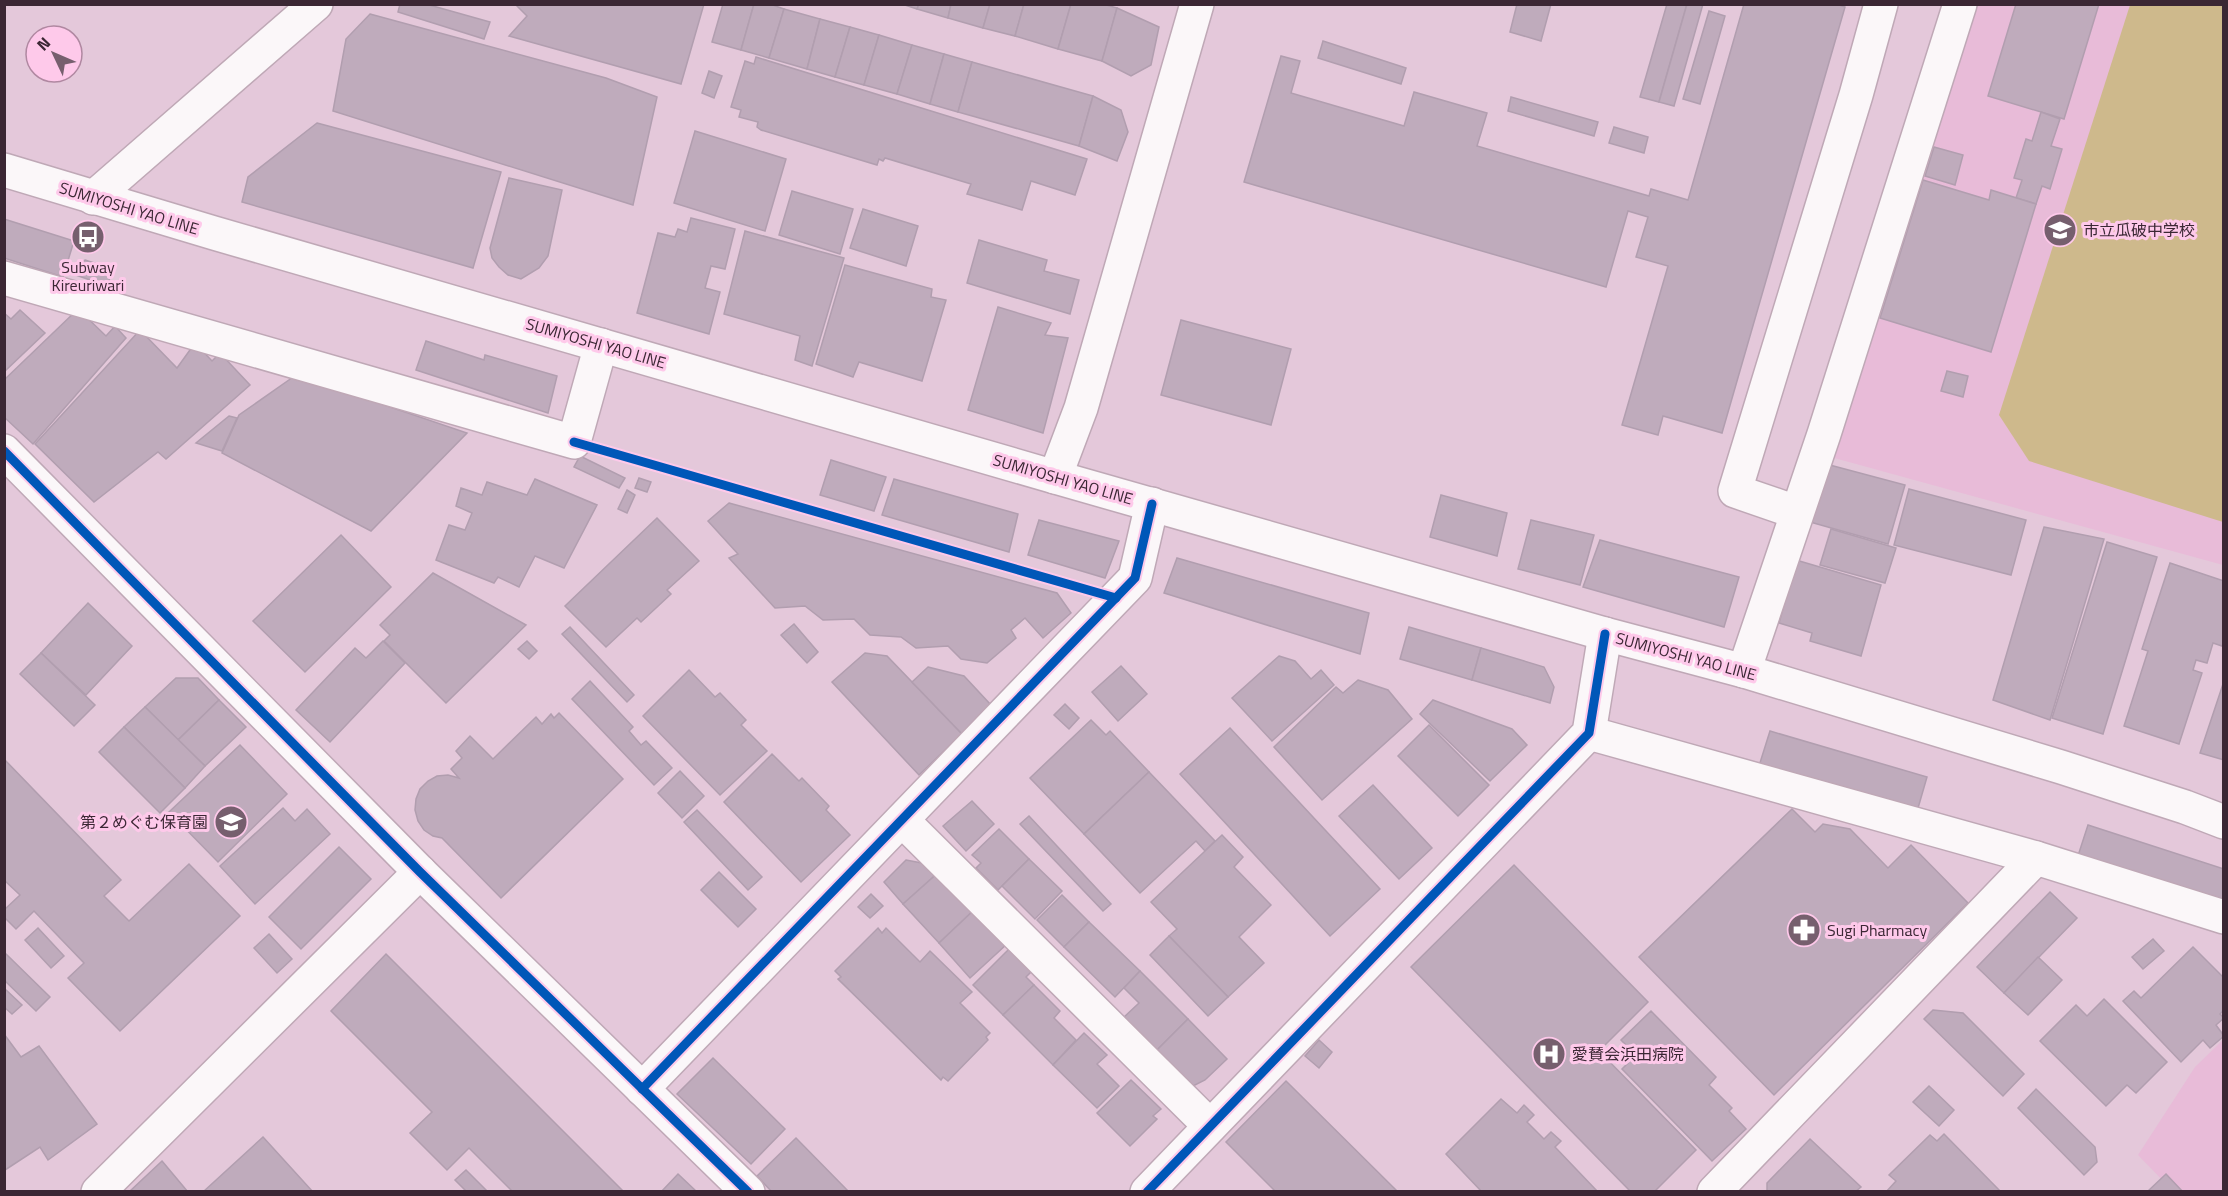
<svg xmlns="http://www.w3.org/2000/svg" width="2228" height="1196" font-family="'Titillium Web','Noto Sans JP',sans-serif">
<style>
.built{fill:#e8bbd8}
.green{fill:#ceb98c}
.building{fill:#bfabbc;stroke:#b19eaf;stroke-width:1.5}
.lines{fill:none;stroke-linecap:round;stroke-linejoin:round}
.minor-casing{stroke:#bfa8b6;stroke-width:36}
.major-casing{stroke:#bfa8b6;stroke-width:36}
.minor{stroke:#fbf7f9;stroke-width:33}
.major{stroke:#fbf7f9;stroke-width:33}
.cycleway-casing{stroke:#fec9ea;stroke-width:13}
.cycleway{stroke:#0057b8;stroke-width:9}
.labels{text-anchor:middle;stroke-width:6;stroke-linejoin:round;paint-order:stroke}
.street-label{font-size:16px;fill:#3b2734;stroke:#fec9ea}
.poi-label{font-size:16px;fill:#3b2734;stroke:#fec9ea;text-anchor:start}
</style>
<rect width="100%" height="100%" fill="#e4c8da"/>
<g class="built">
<path d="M 1967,5 L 2223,5 L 2223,565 L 1827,456 Z"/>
<path d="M 2223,1040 L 2223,1191 L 2173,1191 L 2138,1155 L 2195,1067 Z"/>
</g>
<path class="green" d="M 2130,5 L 2223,5 L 2223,522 L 2029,461 L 1999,415 Z"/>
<g class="building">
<path d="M 400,4 L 426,4 L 490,22 L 484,39 L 398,12 Z"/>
<path d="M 515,4 L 704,4 L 681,84 L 509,36 L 527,16 Z"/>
<path d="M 723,4 L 754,4 L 741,50 L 712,42 Z"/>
<path d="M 754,4 L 770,4 L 784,9 L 769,58 L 741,50 Z"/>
<path d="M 902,4 L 919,4 L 917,9 Z"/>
<path d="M 919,4 L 951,4 L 948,18 L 917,9 Z"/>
<path d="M 951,4 L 990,4 L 983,28 L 948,18 Z"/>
<path d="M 990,4 L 1024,4 L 1015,36 L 983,28 Z"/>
<path d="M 1024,4 L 1071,4 L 1058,49 L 1015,36 Z"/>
<path d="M 1071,4 L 1103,4 L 1117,8 L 1102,61 L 1058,49 Z"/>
<path d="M 1517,4 L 1551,4 L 1541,41 L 1510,32 Z"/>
<path d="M 1667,4 L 1687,4 L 1659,102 L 1640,97 Z"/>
<path d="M 1687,4 L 1703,4 L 1674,106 L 1659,102 Z"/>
<path d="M 1744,4 L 1836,4 L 1845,7 L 1722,433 L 1663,416 L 1658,435 L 1622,425 L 1668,266 L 1636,257 L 1648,217 L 1628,211 L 1606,287 L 1244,182 L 1281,56 L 1300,61 L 1291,93 L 1404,126 L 1414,92 L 1487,113 L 1477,146 L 1649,196 L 1651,189 L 1688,200 Z"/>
<path d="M 2016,4 L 2099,4 L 2064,119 L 1988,96 Z"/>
<path d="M 1117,8 L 1159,27 L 1151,65 L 1131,76 L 1102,61 Z"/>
<path d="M 784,9 L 820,19 L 807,69 L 769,58 Z"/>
<path d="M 1709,11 L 1725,16 L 1700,104 L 1683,99 Z"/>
<path d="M 370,14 L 606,78 L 657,97 L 633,205 L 333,111 L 346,39 Z"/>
<path d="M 820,19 L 850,27 L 835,77 L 807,69 Z"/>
<path d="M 850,27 L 879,35 L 864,85 L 835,77 Z"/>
<path d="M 879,35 L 912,45 L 897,94 L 864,85 Z"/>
<path d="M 1323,41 L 1406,68 L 1401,84 L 1318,58 Z"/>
<path d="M 912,45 L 944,54 L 930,104 L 897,94 Z"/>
<path d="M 944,54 L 972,62 L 958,112 L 930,104 Z"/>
<path d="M 756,57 L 1087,159 L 1075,195 L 1031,181 L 1022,210 L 967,194 L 971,184 L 885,158 L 883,161 L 879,159 L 877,165 L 761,130 L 757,127 L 758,122 L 739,117 L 741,110 L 731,107 L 745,61 L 754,64 Z"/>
<path d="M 972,62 L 1093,96 L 1079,146 L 958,112 Z"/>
<path d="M 709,71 L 722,76 L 714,98 L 702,93 Z"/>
<path d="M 1093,96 L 1121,110 L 1128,132 L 1117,161 L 1079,146 Z"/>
<path d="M 1511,97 L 1598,122 L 1594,136 L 1508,111 Z"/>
<path d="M 2041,112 L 2060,119 L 2051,146 L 2062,149 L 2050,189 L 2042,186 L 2036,204 L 2016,198 L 2022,180 L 2014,178 L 2026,139 L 2032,141 Z"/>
<path d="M 317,123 L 501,172 L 473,268 L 242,202 L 248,177 Z"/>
<path d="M 1614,127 L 1648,137 L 1644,153 L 1609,143 Z"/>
<path d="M 695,131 L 786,159 L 765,231 L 674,203 Z"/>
<path d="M 1934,147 L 1963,155 L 1955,185 L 1925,176 Z"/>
<path d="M 509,178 L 562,190 L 548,256 L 539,268 L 521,279 L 508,275 L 499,267 L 492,258 L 490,248 Z"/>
<path d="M 1923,180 L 1989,200 L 1991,190 L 2036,204 L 1991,352 L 1880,318 Z"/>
<path d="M 792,191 L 853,209 L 840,254 L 779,235 Z"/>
<path d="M 863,209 L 918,226 L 906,266 L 850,248 Z"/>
<path d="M 691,218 L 735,229 L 725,269 L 711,266 L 705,288 L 720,292 L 709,334 L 637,313 L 658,233 L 675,237 L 678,229 L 687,232 Z"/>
<path d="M 4,219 L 74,241 L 63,277 L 4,258 Z"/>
<path d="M 745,231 L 844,258 L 812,366 L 795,360 L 800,336 L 724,314 Z"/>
<path d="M 979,240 L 1047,260 L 1044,271 L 1079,280 L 1070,314 L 967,283 Z"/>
<path d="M 85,260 L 113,269 L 107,286 L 70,273 Z"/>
<path d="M 845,265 L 932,289 L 931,297 L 946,300 L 922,381 L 859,362 L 853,377 L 816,364 Z"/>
<path d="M 998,307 L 1051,323 L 1045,335 L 1068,338 L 1043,433 L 968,410 Z"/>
<path d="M 78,309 L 106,336 L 115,326 L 126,338 L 33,444 L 4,417 L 4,380 Z"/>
<path d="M 20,310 L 45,333 L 4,372 L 4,313 L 11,319 Z"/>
<path d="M 1181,320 L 1291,349 L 1271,425 L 1161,395 Z"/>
<path d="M 140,330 L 177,368 L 195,343 L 212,361 L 220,353 L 250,385 L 166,459 L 158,452 L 94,502 L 35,444 Z"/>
<path d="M 426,341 L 484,360 L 485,355 L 557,376 L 548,413 L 416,370 Z"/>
<path d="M 1947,371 L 1968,376 L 1963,397 L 1941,391 Z"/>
<path d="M 296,375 L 467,433 L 371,531 L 222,453 L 239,415 Z"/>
<path d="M 229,416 L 237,418 L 222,451 L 196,443 Z"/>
<path d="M 580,456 L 625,478 L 619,488 L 574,467 Z"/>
<path d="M 831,460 L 886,477 L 874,511 L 820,495 Z"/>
<path d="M 1826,464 L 1905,485 L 1888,544 L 1810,522 Z"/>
<path d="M 639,478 L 651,482 L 647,492 L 635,488 Z"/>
<path d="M 535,479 L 597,505 L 564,568 L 535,556 L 519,587 L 498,577 L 494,583 L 436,560 L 449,525 L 465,530 L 472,513 L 456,506 L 461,488 L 482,495 L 487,482 L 527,495 Z"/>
<path d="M 894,479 L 1018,514 L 1009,552 L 882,515 Z"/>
<path d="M 1909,489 L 2026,520 L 2011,575 L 1894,545 Z"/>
<path d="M 627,490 L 635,495 L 627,513 L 618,509 Z"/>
<path d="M 1441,495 L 1507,513 L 1497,556 L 1430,537 Z"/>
<path d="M 729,503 L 1057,593 L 1071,613 L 1043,638 L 1025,618 L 1011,630 L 1016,638 L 987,663 L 961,659 L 948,646 L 916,648 L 901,637 L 870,635 L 854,619 L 823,620 L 805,606 L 775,608 L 729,558 L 738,554 L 708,521 Z"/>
<path d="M 657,518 L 699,561 L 667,590 L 671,594 L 641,622 L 637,618 L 606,647 L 565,606 Z"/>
<path d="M 1039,520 L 1119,541 L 1105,578 L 1028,555 Z"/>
<path d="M 1531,520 L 1594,535 L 1580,585 L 1518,569 Z"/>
<path d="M 2044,527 L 2104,539 L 2050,720 L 1993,700 Z"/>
<path d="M 1831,529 L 1896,548 L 1885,583 L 1820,565 Z"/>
<path d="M 341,535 L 391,587 L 305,672 L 253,621 Z"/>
<path d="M 1600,540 L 1739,577 L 1724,627 L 1583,587 Z"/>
<path d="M 2107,542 L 2157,557 L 2103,734 L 2052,718 Z"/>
<path d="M 1177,558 L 1369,613 L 1360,654 L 1164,593 Z"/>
<path d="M 1796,560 L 1881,585 L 1861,656 L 1810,641 L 1812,633 L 1779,623 Z"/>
<path d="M 2170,563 L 2224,581 L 2224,642 L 2222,646 L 2213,643 L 2207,663 L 2196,660 L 2193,670 L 2202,673 L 2179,744 L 2124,726 L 2148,651 L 2142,649 Z"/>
<path d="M 433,573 L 526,625 L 446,703 L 384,641 L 390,635 L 380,625 Z"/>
<path d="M 88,603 L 132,646 L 86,695 L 41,653 Z"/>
<path d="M 794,624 L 818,652 L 807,663 L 781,635 Z"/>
<path d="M 570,627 L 634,695 L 627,702 L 562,634 Z"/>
<path d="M 1409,627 L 1481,648 L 1472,680 L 1400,659 Z"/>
<path d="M 383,641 L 405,663 L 330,742 L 296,710 L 355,648 L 366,658 Z"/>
<path d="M 527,641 L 537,651 L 529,659 L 518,649 Z"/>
<path d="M 1481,648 L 1544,667 L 1554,687 L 1550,703 L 1472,680 Z"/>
<path d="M 41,653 L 95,705 L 74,726 L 20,674 Z"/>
<path d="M 865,653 L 887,656 L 962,734 L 919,775 L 832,682 Z"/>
<path d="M 1279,656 L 1295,661 L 1311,679 L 1321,670 L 1334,685 L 1272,741 L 1232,698 Z"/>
<path d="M 1121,666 L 1147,694 L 1118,721 L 1092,692 Z"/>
<path d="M 928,667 L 964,676 L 991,705 L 962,734 L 912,682 Z"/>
<path d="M 689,670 L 715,697 L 720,693 L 746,720 L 741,725 L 767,751 L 720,795 L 643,716 Z"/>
<path d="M 176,678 L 198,678 L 219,700 L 178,740 L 145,707 Z"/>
<path d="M 1358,680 L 1388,690 L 1412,719 L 1322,800 L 1274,747 L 1336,687 L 1343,693 Z"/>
<path d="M 590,681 L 633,727 L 629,731 L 641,745 L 646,741 L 672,768 L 654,785 L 572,699 Z"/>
<path d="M 2224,681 L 2224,760 L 2200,753 Z"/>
<path d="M 219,700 L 246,727 L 205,766 L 178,740 Z"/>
<path d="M 1433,700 L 1512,729 L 1527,745 L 1490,781 L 1420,714 Z"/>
<path d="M 1065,704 L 1079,718 L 1069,729 L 1054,715 Z"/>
<path d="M 145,707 L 205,766 L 185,788 L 124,727 Z"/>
<path d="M 559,713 L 623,779 L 501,898 L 442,838 L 433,836 L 424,830 L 418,821 L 415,810 L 416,799 L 420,789 L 428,781 L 437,776 L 448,775 L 459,778 L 451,769 L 462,758 L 456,751 L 470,736 L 493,759 L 536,717 L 542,724 L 551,714 L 554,718 Z"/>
<path d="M 1091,720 L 1106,735 L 1110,731 L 1149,772 L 1084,834 L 1030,778 Z"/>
<path d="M 1429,725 L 1489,785 L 1458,816 L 1398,756 Z"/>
<path d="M 124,727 L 185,788 L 160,813 L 99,752 Z"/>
<path d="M 1230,728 L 1380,889 L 1330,936 L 1180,774 Z"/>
<path d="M 1770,731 L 1927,777 L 1916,815 L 1759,766 Z"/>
<path d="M 240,745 L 287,794 L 218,862 L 169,812 Z"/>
<path d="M 772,754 L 799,781 L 802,778 L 829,806 L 826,810 L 850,835 L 801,882 L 724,802 Z"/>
<path d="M 4,759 L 121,880 L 104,896 L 129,921 L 189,864 L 240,916 L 120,1031 L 68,978 L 84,963 L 34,911 L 16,929 L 4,917 L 4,910 L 20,895 L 4,880 Z"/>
<path d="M 680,771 L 704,796 L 682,818 L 658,793 Z"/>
<path d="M 1149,772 L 1215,841 L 1205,851 L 1196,841 L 1140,893 L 1084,834 Z"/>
<path d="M 1373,785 L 1432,848 L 1399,879 L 1339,816 Z"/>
<path d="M 972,801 L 994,824 L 966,851 L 943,826 Z"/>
<path d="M 283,808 L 295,821 L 307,809 L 330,834 L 255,904 L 220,866 Z"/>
<path d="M 1792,809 L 1815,832 L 1823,824 L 1850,829 L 1888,868 L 1911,845 L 1968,903 L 1774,1095 L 1639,957 Z"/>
<path d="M 697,810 L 762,877 L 748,890 L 684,822 Z"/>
<path d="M 1029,816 L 1111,904 L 1103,911 L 1020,824 Z"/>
<path d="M 2088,825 L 2224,869 L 2224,910 L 2076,862 Z"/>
<path d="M 999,829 L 1029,859 L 998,890 L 976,868 L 981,863 L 972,855 Z"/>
<path d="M 1222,835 L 1243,857 L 1234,867 L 1271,905 L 1239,937 L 1264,963 L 1228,997 L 1169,936 L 1177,929 L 1151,902 Z"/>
<path d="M 339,847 L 371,879 L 301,949 L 269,917 Z"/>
<path d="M 1029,859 L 1062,891 L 1035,919 L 1002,886 Z"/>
<path d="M 906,860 L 932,865 L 940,871 L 903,904 L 884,882 Z"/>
<path d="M 1514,865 L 1648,1002 L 1599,1051 L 1696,1150 L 1654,1192 L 1631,1192 L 1411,967 Z"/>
<path d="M 940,871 L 975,909 L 939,943 L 903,904 Z"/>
<path d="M 719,872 L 756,909 L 738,927 L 701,890 Z"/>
<path d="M 2050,892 L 2077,918 L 2004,993 L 1977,967 Z"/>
<path d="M 871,894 L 883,906 L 870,918 L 858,907 Z"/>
<path d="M 1062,895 L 1089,922 L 1064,947 L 1037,920 Z"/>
<path d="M 975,909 L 1007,944 L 970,978 L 939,943 Z"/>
<path d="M 1089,922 L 1140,971 L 1115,997 L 1064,947 Z"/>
<path d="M 38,928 L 64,956 L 51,968 L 25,940 Z"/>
<path d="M 878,928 L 882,933 L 886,928 L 920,962 L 930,951 L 972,992 L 960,1003 L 990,1033 L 986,1037 L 988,1040 L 948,1081 L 943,1077 L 941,1080 L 838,979 L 841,977 L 835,971 Z"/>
<path d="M 269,934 L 292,959 L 277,973 L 254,948 Z"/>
<path d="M 1169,936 L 1228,997 L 1208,1016 L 1150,955 Z"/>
<path d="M 2153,939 L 2164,951 L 2143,969 L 2132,957 Z"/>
<path d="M 1011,947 L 1033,970 L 1026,977 L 1034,985 L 1003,1015 L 973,985 Z"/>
<path d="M 2193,947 L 2224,978 L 2224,1010 L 2220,1014 L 2224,1018 L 2216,1025 L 2224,1036 L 2210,1048 L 2203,1040 L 2181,1062 L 2123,1001 L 2134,991 L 2141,998 Z"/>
<path d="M 4,952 L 50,997 L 36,1011 L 4,980 Z"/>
<path d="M 386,954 L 624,1192 L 513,1192 L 469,1148 L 447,1170 L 410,1133 L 432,1112 L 331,1011 Z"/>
<path d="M 2038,957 L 2062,980 L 2028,1015 L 2004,993 Z"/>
<path d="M 1140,971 L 1188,1019 L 1156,1051 L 1123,1018 L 1139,1003 L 1124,988 Z"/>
<path d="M 1034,985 L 1060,1011 L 1054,1018 L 1076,1040 L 1053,1065 L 1003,1015 Z"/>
<path d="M 4,988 L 22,1005 L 12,1014 L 4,1007 Z"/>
<path d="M 2104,999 L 2167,1062 L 2136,1093 L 2127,1085 L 2106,1106 L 2040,1041 L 2076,1005 L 2087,1016 Z"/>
<path d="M 1933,1010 L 1963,1013 L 2024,1074 L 2003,1096 L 1924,1019 Z"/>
<path d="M 1651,1011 L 1716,1077 L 1709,1085 L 1732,1108 L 1729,1111 L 1746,1129 L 1712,1161 L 1622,1069 L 1636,1055 L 1621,1040 Z"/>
<path d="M 1188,1019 L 1227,1059 L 1205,1080 L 1189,1088 L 1156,1051 Z"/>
<path d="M 1084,1033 L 1107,1055 L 1097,1064 L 1119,1086 L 1097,1108 L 1053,1065 Z"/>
<path d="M 4,1034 L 21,1057 L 39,1046 L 97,1124 L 48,1160 L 40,1147 L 5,1170 Z"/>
<path d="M 1319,1040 L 1332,1052 L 1319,1068 L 1305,1056 Z"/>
<path d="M 713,1058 L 785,1129 L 751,1164 L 677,1094 Z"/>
<path d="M 1131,1080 L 1161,1109 L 1153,1116 L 1157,1119 L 1130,1146 L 1097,1113 Z"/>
<path d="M 1286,1081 L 1398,1192 L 1276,1192 L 1226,1142 Z"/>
<path d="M 1929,1086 L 1954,1110 L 1939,1126 L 1913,1102 Z"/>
<path d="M 2036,1089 L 2095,1147 L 2097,1162 L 2084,1175 L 2018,1108 Z"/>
<path d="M 1501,1099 L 1517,1113 L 1524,1105 L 1534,1115 L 1527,1122 L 1544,1139 L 1551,1132 L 1561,1141 L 1555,1147 L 1598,1192 L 1482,1192 L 1446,1154 Z"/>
<path d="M 1944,1134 L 2001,1192 L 1886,1192 L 1896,1181 L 1889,1175 L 1930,1135 L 1937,1141 Z"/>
<path d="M 263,1137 L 313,1192 L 203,1192 Z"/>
<path d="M 796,1138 L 849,1192 L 772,1192 L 757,1176 Z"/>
<path d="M 1810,1139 L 1861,1187 L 1855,1192 L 1767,1192 L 1767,1183 Z"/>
<path d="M 162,1161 L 188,1192 L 129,1192 Z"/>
<path d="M 466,1170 L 488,1192 L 467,1192 L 455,1180 Z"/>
<path d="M 678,1174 L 697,1192 L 661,1192 Z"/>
<path d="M 2166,1174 L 2183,1192 L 2148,1191 Z"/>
</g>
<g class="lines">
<g class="minor-casing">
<g id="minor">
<path d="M 93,198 L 316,4"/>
<path d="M 4,278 L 574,442 L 601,345"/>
<path d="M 4,451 L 420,872 L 748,1192"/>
<path d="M 1055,477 L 1081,408 L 1197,4"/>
<path d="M 1796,512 L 1735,491 L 1856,95 L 1881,4"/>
<path d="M 1744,671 L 1824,434 L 1960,4"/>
<path d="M 1589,733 L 2036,858 L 2224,917"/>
<path d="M 902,820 L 1210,1126"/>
<path d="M 642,1089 L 1135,578 L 1152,504"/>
<path d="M 98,1192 L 420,872"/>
<path d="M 1147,1192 L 1589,733 L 1605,634"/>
<path d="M 1714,1192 L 2036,858"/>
</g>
</g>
<g class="major-casing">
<path id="major" d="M 4,170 L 214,233 L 1055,477 L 1605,634 L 1744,671 L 2061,767 L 2185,807 L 2224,822"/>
</g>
<use href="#minor" class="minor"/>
<use href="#major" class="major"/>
<g class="cycleway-casing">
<g id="cycleway">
<path d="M 574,442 L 1116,598"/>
<path d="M 4,451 L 420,872 L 748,1192"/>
<path d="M 642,1089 L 1135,578 L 1152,504"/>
<path d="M 1147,1192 L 1589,733 L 1605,634"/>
</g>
</g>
<use href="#cycleway" class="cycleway"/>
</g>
<defs>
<g id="school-disc" transform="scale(1.725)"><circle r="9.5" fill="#765f6e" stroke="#fec9ea"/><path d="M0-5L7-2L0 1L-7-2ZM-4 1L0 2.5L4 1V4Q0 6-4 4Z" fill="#fff"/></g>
<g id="bus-disc" transform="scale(1.725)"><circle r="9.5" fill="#765f6e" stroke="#fec9ea"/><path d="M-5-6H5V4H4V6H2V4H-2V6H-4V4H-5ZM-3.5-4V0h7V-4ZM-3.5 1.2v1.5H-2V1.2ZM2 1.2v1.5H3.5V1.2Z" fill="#fff"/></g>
<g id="pharmacy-disc" transform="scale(1.725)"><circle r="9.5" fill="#765f6e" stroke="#fec9ea"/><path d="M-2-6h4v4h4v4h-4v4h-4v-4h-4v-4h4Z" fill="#fff"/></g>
<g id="hospital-disc" transform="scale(1.725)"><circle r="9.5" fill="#765f6e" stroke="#fec9ea"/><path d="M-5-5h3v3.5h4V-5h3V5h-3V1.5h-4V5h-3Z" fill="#fff"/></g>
</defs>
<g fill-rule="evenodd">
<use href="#school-disc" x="2060" y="230"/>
<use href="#bus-disc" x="88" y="237"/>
<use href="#school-disc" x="231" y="822"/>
<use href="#pharmacy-disc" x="1804" y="930"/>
<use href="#hospital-disc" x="1549" y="1054"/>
</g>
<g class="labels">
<g class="street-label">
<text transform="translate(129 208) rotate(17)" y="6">SUMIYOSHI YAO LINE</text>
<text transform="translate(596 343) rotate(16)" y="6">SUMIYOSHI YAO LINE</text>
<text transform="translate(1063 479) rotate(16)" y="6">SUMIYOSHI YAO LINE</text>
<text transform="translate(1686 656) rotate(15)" y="6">SUMIYOSHI YAO LINE</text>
</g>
<g class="poi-label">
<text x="2083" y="236">市立瓜破中学校</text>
<text x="88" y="273" text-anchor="middle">Subway<tspan x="88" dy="18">Kireuriwari</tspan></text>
<text x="208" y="828" text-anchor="end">第２めぐむ保育園</text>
<text x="1827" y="936">Sugi Pharmacy</text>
<text x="1572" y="1060">愛賛会浜田病院</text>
</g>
</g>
<rect width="2228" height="1196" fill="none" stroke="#3b2734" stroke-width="12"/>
<g transform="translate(54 54) rotate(314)"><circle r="28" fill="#fec9ea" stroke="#b088a1" stroke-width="1.5"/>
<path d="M0-4.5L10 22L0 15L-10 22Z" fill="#765f6e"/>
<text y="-9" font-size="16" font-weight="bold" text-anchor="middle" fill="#3b2734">N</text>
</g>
</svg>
